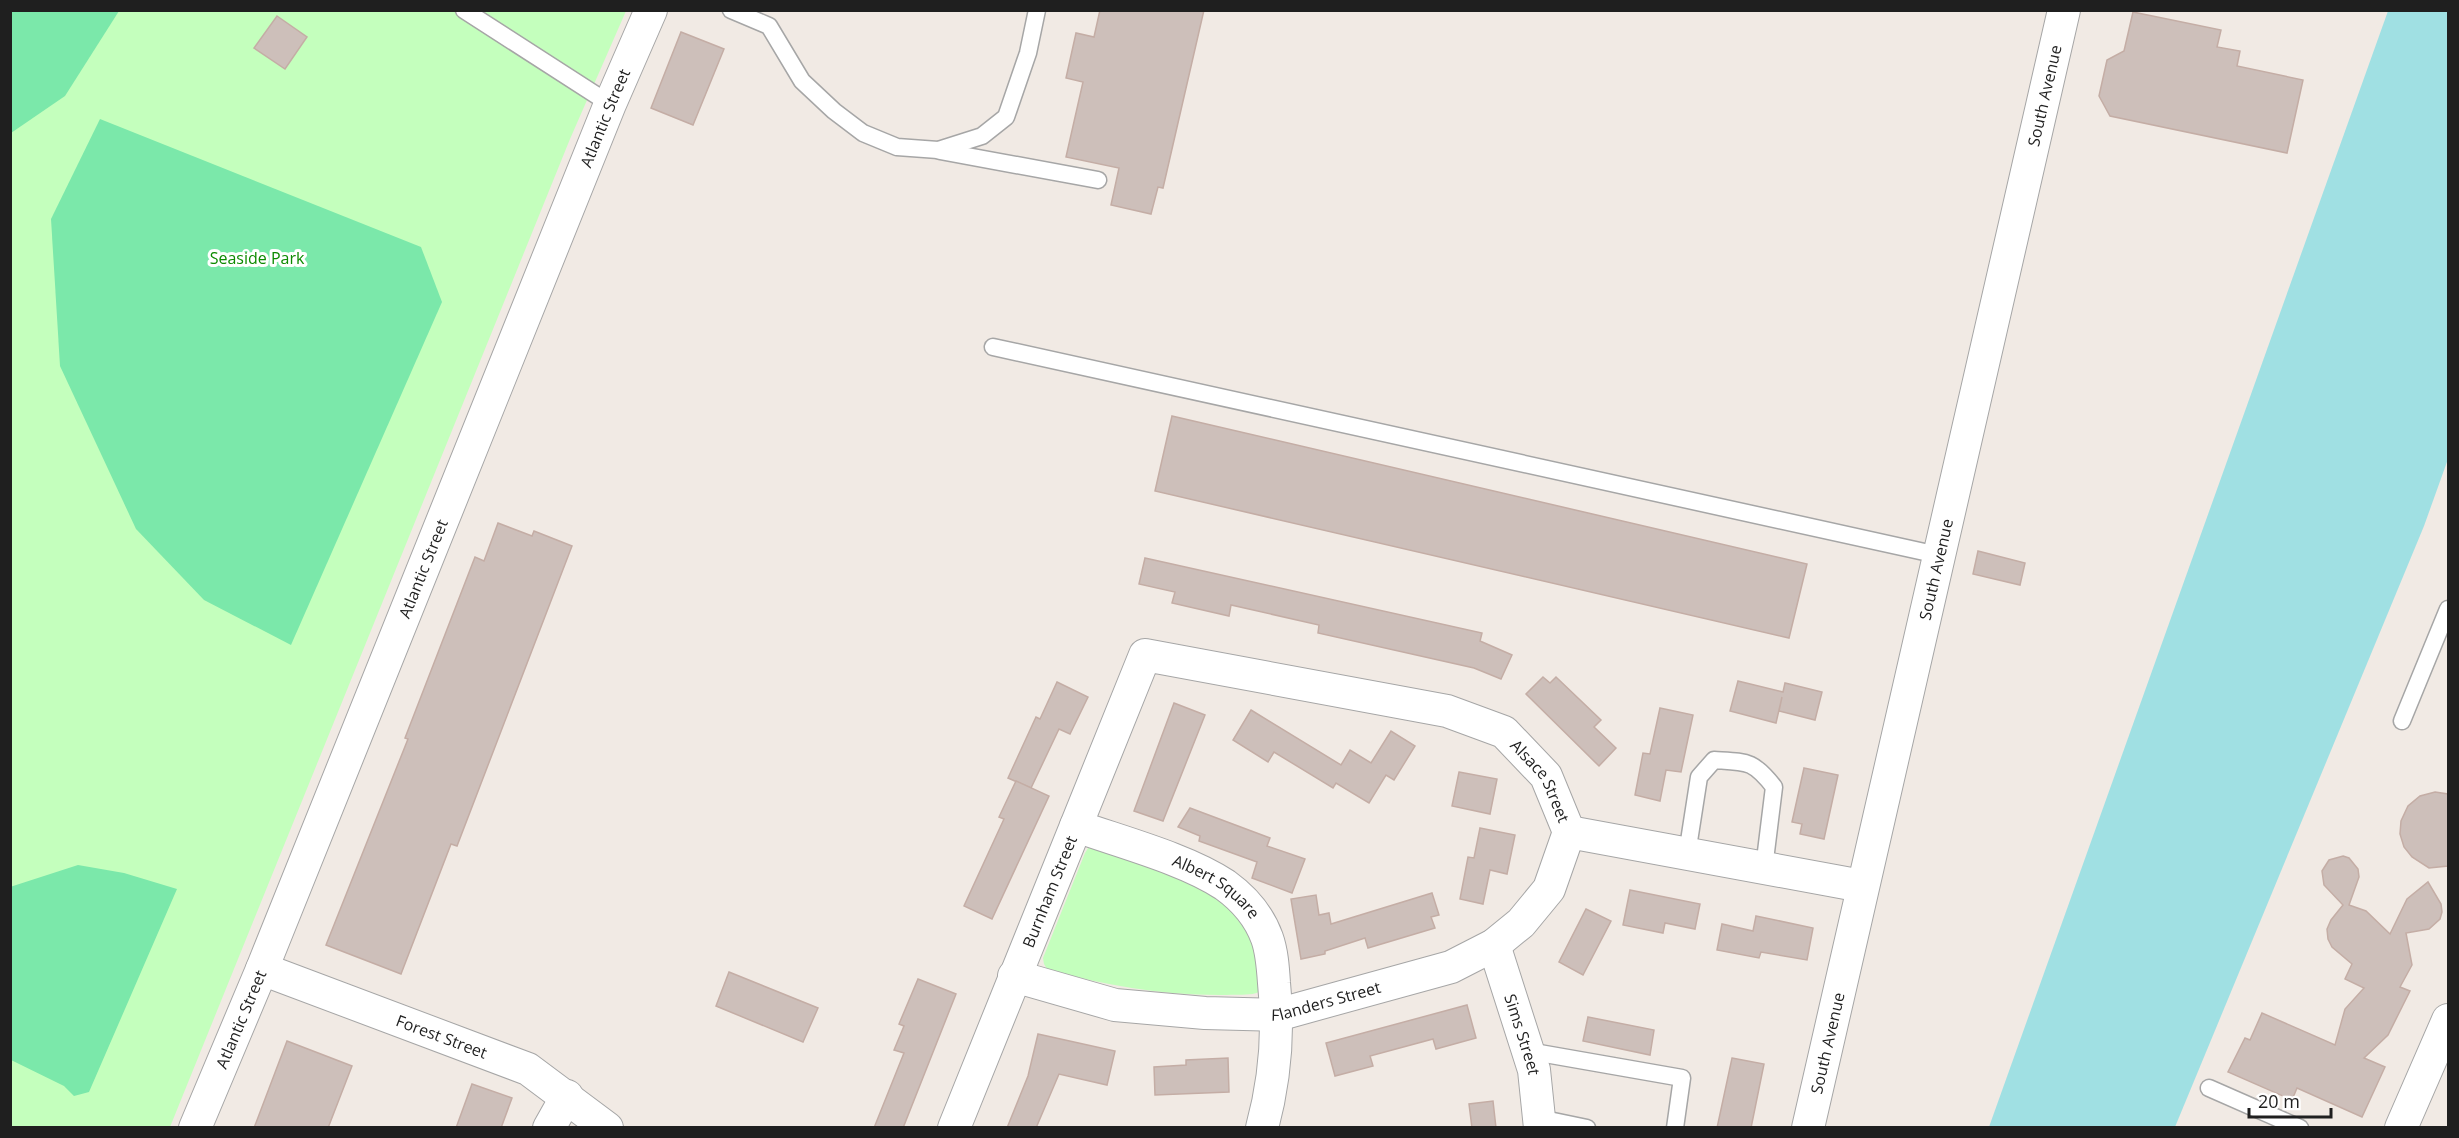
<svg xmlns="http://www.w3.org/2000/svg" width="2459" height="1138" font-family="'Open Sans',sans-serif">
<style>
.park{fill:#c4ffbd}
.pitch{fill:#7be8aa}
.water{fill:#a0e0e3}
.building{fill:#cdbfba;stroke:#c4ada5;stroke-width:1.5}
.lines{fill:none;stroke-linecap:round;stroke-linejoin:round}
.lane-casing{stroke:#a6a6a6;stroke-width:19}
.street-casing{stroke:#a6a6a6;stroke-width:34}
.lane{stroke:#fff;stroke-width:16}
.street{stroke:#fff;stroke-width:32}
.labels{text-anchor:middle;stroke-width:6;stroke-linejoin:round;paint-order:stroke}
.street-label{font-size:16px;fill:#1f1f1f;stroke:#fff}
.park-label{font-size:16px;fill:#0d8a00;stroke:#fff}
</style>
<rect width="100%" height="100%" fill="#f1eae4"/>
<g class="park">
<path d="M 10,11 L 626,11 L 570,139 L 170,1127 L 11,1127 Z"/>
<path d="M 1090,845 L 1218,892 L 1251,926 L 1263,989 C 1255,997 1238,994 1227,995 C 1165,996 1106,986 1047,969 L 1044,964 L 1043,958 L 1085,853 Z"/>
</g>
<g class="pitch">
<path d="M 11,10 L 119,11 L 65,96 L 11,133 Z"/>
<path d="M 100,119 L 421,247 L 442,302 L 291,645 L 204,600 L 136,529 L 60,366 L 51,219 Z"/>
<path d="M 78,865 L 124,873 L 177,889 L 89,1092 L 74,1096 L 64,1086 L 11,1060 L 10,887 Z"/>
</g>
<path class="water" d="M 2388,11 L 2448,11 L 2448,459 L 2424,526 L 2175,1127 L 1989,1127 Z"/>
<g class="building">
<path d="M 1100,10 L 1204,10 L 1163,188 L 1158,187 L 1151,214 L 1111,205 L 1119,168 L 1066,157 L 1083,82 L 1066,78 L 1076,33 L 1094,37 Z"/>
<path d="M 2133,12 L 2221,30 L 2217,47 L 2240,51 L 2237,66 L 2303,80 L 2287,153 L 2110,116 L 2099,96 L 2107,60 L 2124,51 Z"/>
<path d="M 277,16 L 307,37 L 285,69 L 254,48 Z"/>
<path d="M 681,32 L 724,49 L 693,125 L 651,108 Z"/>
<path d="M 1172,416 L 1807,564 L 1789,638 L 1155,491 Z"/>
<path d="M 498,523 L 532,536 L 534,531 L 572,546 L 457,846 L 451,844 L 401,974 L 326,945 L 408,739 L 405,738 L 475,557 L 484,561 Z"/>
<path d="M 1978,551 L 2025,563 L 2020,585 L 1973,574 Z"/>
<path d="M 1145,558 L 1482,633 L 1480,641 L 1512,655 L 1501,679 L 1474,668 L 1318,633 L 1319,625 L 1231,605 L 1229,616 L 1172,603 L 1175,592 L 1139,584 Z"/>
<path d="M 1543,677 L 1550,683 L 1556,677 L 1601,720 L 1594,727 L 1616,748 L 1599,766 L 1526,694 Z"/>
<path d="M 1738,681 L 1783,692 L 1785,683 L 1822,692 L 1815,720 L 1779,711 L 1782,697 L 1776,723 L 1730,711 Z"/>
<path d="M 1057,682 L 1088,697 L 1070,734 L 1059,729 L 1031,788 L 1008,778 L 1036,717 L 1040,719 Z"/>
<path d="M 1174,703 L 1205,715 L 1163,821 L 1134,811 Z"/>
<path d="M 1660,708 L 1693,715 L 1681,772 L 1666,770 L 1660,801 L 1635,795 L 1643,753 L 1650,754 Z"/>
<path d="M 1251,710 L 1341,765 L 1350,750 L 1371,763 L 1391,731 L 1415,746 L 1394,780 L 1386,775 L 1369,803 L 1336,783 L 1333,788 L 1274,752 L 1268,762 L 1233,740 Z"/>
<path d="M 1804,768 L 1838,775 L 1824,839 L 1800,834 L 1802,824 L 1792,822 Z"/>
<path d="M 1459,772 L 1497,779 L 1490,814 L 1452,806 Z"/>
<path d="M 1016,781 L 1049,796 L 992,919 L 964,906 L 1004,819 L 999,817 Z"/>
<path d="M 2435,792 L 2448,794 L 2448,866 L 2429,868 L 2412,857 L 2404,847 L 2400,834 L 2401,821 L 2408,806 L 2420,796 Z"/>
<path d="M 1190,808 L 1270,838 L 1267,846 L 1305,859 L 1292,893 L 1252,878 L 1257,862 L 1199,841 L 1200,836 L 1178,827 Z"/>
<path d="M 1480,828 L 1515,835 L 1507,874 L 1490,870 L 1483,904 L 1460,899 L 1468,857 L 1474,858 Z"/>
<path d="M 2343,856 L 2349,858 L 2358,869 L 2359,877 L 2349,905 L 2366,911 L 2390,934 L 2407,899 L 2428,882 L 2441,904 L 2442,912 L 2440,919 L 2429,929 L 2406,933 L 2412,965 L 2400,987 L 2410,991 L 2388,1035 L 2364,1058 L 2385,1067 L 2362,1117 L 2297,1088 L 2292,1100 L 2228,1072 L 2245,1038 L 2250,1040 L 2262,1013 L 2335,1045 L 2345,1009 L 2364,988 L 2345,979 L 2352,964 L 2332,947 L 2328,939 L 2327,929 L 2331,920 L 2343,905 L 2324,885 L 2322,871 L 2329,860 Z"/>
<path d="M 1630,890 L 1700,904 L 1695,929 L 1665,923 L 1663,933 L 1623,925 Z"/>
<path d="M 1432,893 L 1439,915 L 1431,917 L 1435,928 L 1368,948 L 1365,938 L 1325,951 L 1325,954 L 1301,959 L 1291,899 L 1316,895 L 1319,915 L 1329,913 L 1331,924 Z"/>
<path d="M 1586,909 L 1611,921 L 1583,975 L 1559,962 Z"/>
<path d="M 1756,916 L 1813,928 L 1807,960 L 1761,952 L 1759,958 L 1717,950 L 1722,924 L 1753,931 Z"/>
<path d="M 729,972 L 818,1008 L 803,1042 L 716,1006 Z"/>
<path d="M 918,979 L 956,994 L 903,1128 L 874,1128 L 904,1053 L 894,1050 L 904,1026 L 899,1024 Z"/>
<path d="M 1467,1005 L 1476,1038 L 1436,1049 L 1433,1039 L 1370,1056 L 1373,1066 L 1335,1076 L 1326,1043 Z"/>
<path d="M 1588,1017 L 1654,1030 L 1650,1055 L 1583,1041 Z"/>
<path d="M 1038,1034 L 1115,1051 L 1107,1085 L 1059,1074 L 1036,1128 L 1007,1128 L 1028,1076 Z"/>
<path d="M 287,1041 L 352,1066 L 328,1128 L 254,1128 Z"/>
<path d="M 1228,1058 L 1229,1092 L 1155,1095 L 1154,1067 L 1186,1065 L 1186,1060 Z"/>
<path d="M 1732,1058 L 1764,1064 L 1751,1128 L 1717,1128 Z"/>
<path d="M 472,1084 L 512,1098 L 501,1128 L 456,1128 Z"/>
<path d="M 1493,1101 L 1496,1128 L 1472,1128 L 1469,1104 Z"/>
</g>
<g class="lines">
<g class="lane-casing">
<g id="lane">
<path d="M 464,10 L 610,104"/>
<path d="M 731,10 L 769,26 L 802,81 L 834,111 L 863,133 L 897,147 L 938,150 L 982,136 L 1006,117 L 1028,53 L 1037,10"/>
<path d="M 940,151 L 1098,180"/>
<path d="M 993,347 L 1938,555"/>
<path d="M 2402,721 L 2448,609"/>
<path d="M 1687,854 L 1699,777 L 1714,760 C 1747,762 1753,760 1774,787 L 1764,868"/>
<path d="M 1528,1051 L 1682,1078 L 1675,1128"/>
<path d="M 2209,1088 L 2300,1128"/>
<path d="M 1539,1118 L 1587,1128"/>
</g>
</g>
<g class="street-casing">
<g id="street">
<path id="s1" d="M 1076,826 C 1121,842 1186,859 1225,885 C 1243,898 1259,916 1267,938 C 1272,952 1273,968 1274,983 C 1279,1032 1275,1080 1262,1128"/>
<path d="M 1569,832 L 1862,886"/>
<path id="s2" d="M 1494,945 L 1534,1070 L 1540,1128"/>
<path id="s3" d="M 262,969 L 528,1069 L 607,1128"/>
<path id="s4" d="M 1014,976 L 1115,1005 L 1205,1013 L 1277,1015 L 1451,967 L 1494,945 L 1521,923 L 1549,889 L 1569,832"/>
<path id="s5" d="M 195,1128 L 262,969 L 610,104 L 651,10"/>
<path d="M 549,1128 L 567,1096"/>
<path id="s6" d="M 954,1128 L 1145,655 L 1447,711 L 1504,732 L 1546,776 L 1569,832"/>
<path id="s7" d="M 1808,1128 L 2064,10"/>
<path d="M 2401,1128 L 2448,1020"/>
</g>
</g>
<use href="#lane" class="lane"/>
<use href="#street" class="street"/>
</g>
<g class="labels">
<g class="street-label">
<text dy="6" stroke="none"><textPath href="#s7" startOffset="1059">South Avenue</textPath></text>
<text dy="6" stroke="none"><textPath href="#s5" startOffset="1090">Atlantic Street</textPath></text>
<text dy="6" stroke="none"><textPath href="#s5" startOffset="604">Atlantic Street</textPath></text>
<text dy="6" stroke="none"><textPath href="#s7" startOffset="573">South Avenue</textPath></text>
<text dy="6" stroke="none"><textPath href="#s6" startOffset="940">Alsace Street</textPath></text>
<text dy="6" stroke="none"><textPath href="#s6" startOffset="255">Burnham Street</textPath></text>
<text dy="6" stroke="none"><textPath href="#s1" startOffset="154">Albert Square</textPath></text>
<text dy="6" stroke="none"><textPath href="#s4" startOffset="318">Flanders Street</textPath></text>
<text dy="6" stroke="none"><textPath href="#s5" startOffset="118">Atlantic Street</textPath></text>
<text dy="6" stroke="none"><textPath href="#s2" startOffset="94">Sims Street</textPath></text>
<text dy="6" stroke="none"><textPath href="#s3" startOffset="192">Forest Street</textPath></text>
<text dy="6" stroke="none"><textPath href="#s7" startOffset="87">South Avenue</textPath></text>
</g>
<g class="park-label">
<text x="257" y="264">Seaside Park</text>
</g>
</g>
<rect width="2459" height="1138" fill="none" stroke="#1f1f1f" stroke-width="24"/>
<path d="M2249 1108v9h82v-9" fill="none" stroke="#1f1f1f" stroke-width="3"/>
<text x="2258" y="1108" font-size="18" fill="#1f1f1f" stroke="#ffffff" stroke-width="4.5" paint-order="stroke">20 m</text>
</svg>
